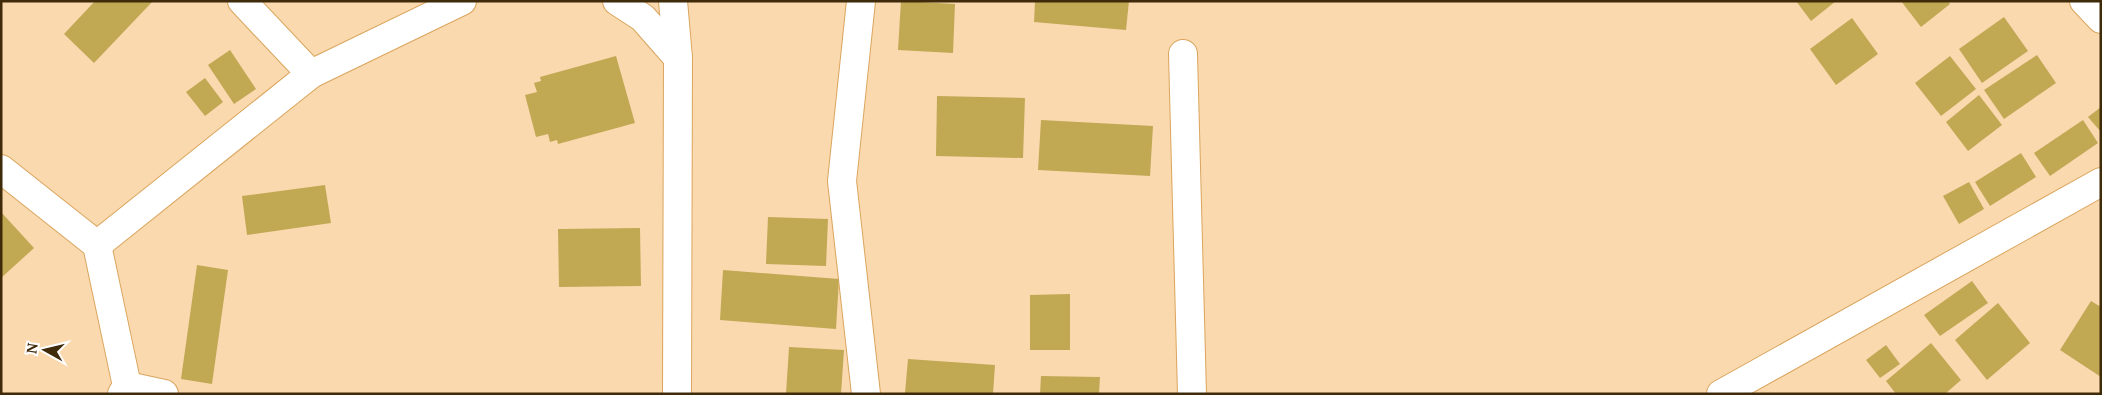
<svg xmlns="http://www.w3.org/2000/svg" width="2102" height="395" font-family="'PT Serif',serif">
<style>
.building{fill:#c1a853}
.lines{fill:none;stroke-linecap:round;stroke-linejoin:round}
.minor-casing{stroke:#daa55d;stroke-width:30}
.minor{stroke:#fff;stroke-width:28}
</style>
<rect width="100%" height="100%" fill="#fad9af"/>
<g class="building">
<path d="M 95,1 L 153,1 L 94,63 L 64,34 Z"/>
<path d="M 901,1 L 955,4 L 953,53 L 898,50 Z"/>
<path d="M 1035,1 L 1129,1 L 1126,30 L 1034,22 Z"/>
<path d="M 1796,1 L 1836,1 L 1811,21 Z"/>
<path d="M 1901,1 L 1948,1 L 1950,4 L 1921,27 Z"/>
<path d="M 2004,17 L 2028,51 L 1982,83 L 1959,49 Z"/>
<path d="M 1852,18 L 1878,54 L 1836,85 L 1810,49 Z"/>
<path d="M 230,50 L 256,89 L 234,104 L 208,65 Z"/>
<path d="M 2037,55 L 2056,83 L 2004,119 L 1984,90 Z"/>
<path d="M 616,56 L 635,123 L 558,144 L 557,140 L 550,142 L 548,134 L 536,137 L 525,95 L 537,92 L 534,83 L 541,81 L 540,77 Z"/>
<path d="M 1950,56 L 1976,89 L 1941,116 L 1915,83 Z"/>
<path d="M 205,78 L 223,102 L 205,116 L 186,92 Z"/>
<path d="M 1979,95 L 2002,125 L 1968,151 L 1946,122 Z"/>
<path d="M 937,96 L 1025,98 L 1023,158 L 936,156 Z"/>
<path d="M 2101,107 L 2101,132 L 2088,117 Z"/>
<path d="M 1041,120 L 1153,126 L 1150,176 L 1038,170 Z"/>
<path d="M 2083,120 L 2098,143 L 2050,176 L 2034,153 Z"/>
<path d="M 2021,153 L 2036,177 L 1990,206 L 1975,182 Z"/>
<path d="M 1969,182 L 1984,209 L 1959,224 L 1943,196 Z"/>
<path d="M 325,185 L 331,223 L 247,235 L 242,196 Z"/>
<path d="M 1,212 L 34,248 L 1,278 Z"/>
<path d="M 768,217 L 828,219 L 826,266 L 766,264 Z"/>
<path d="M 640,228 L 641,286 L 559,287 L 558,229 Z"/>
<path d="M 197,265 L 228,270 L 212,384 L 181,379 Z"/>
<path d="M 723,270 L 839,279 L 836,329 L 720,320 Z"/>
<path d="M 1972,281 L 1988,303 L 1940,336 L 1924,315 Z"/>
<path d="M 1070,294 L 1070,350 L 1030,350 L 1030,295 Z"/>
<path d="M 2091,301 L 2101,307 L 2101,377 L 2060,350 Z"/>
<path d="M 1998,303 L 2030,343 L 1987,380 L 1955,340 Z"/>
<path d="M 1931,343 L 1961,380 L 1945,394 L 1896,394 L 1886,381 Z"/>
<path d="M 1886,345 L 1900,364 L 1880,378 L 1866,360 Z"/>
<path d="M 789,347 L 844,350 L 841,394 L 786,394 Z"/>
<path d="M 908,359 L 995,365 L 993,394 L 905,393 Z"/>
<path d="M 1041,376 L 1100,377 L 1099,394 L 1040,394 Z"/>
</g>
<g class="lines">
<g class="minor-casing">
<g id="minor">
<path d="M 242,1 L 311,74"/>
<path d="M 617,1 L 643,18 L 678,58"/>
<path d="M 673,1 L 678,58 L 677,394"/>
<path d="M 861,1 L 842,181 L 866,394"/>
<path d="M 2084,1 L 2101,19"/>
<path d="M 1183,54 L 1192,394"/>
<path d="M 1,169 L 97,245 L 127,386 L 122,394"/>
<path d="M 97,245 L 311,74 L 462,1"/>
<path d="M 127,386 L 164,394"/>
<path d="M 1721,394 L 2101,182"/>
</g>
</g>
<use href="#minor" class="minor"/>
</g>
<rect width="2102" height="395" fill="none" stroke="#3f2a0a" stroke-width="5"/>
<g transform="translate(45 350) rotate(278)" stroke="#ffffff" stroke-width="4" paint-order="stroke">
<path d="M0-4L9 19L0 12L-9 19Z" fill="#3f2a0a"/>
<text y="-8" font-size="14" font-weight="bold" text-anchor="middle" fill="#3f2a0a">N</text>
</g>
</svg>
